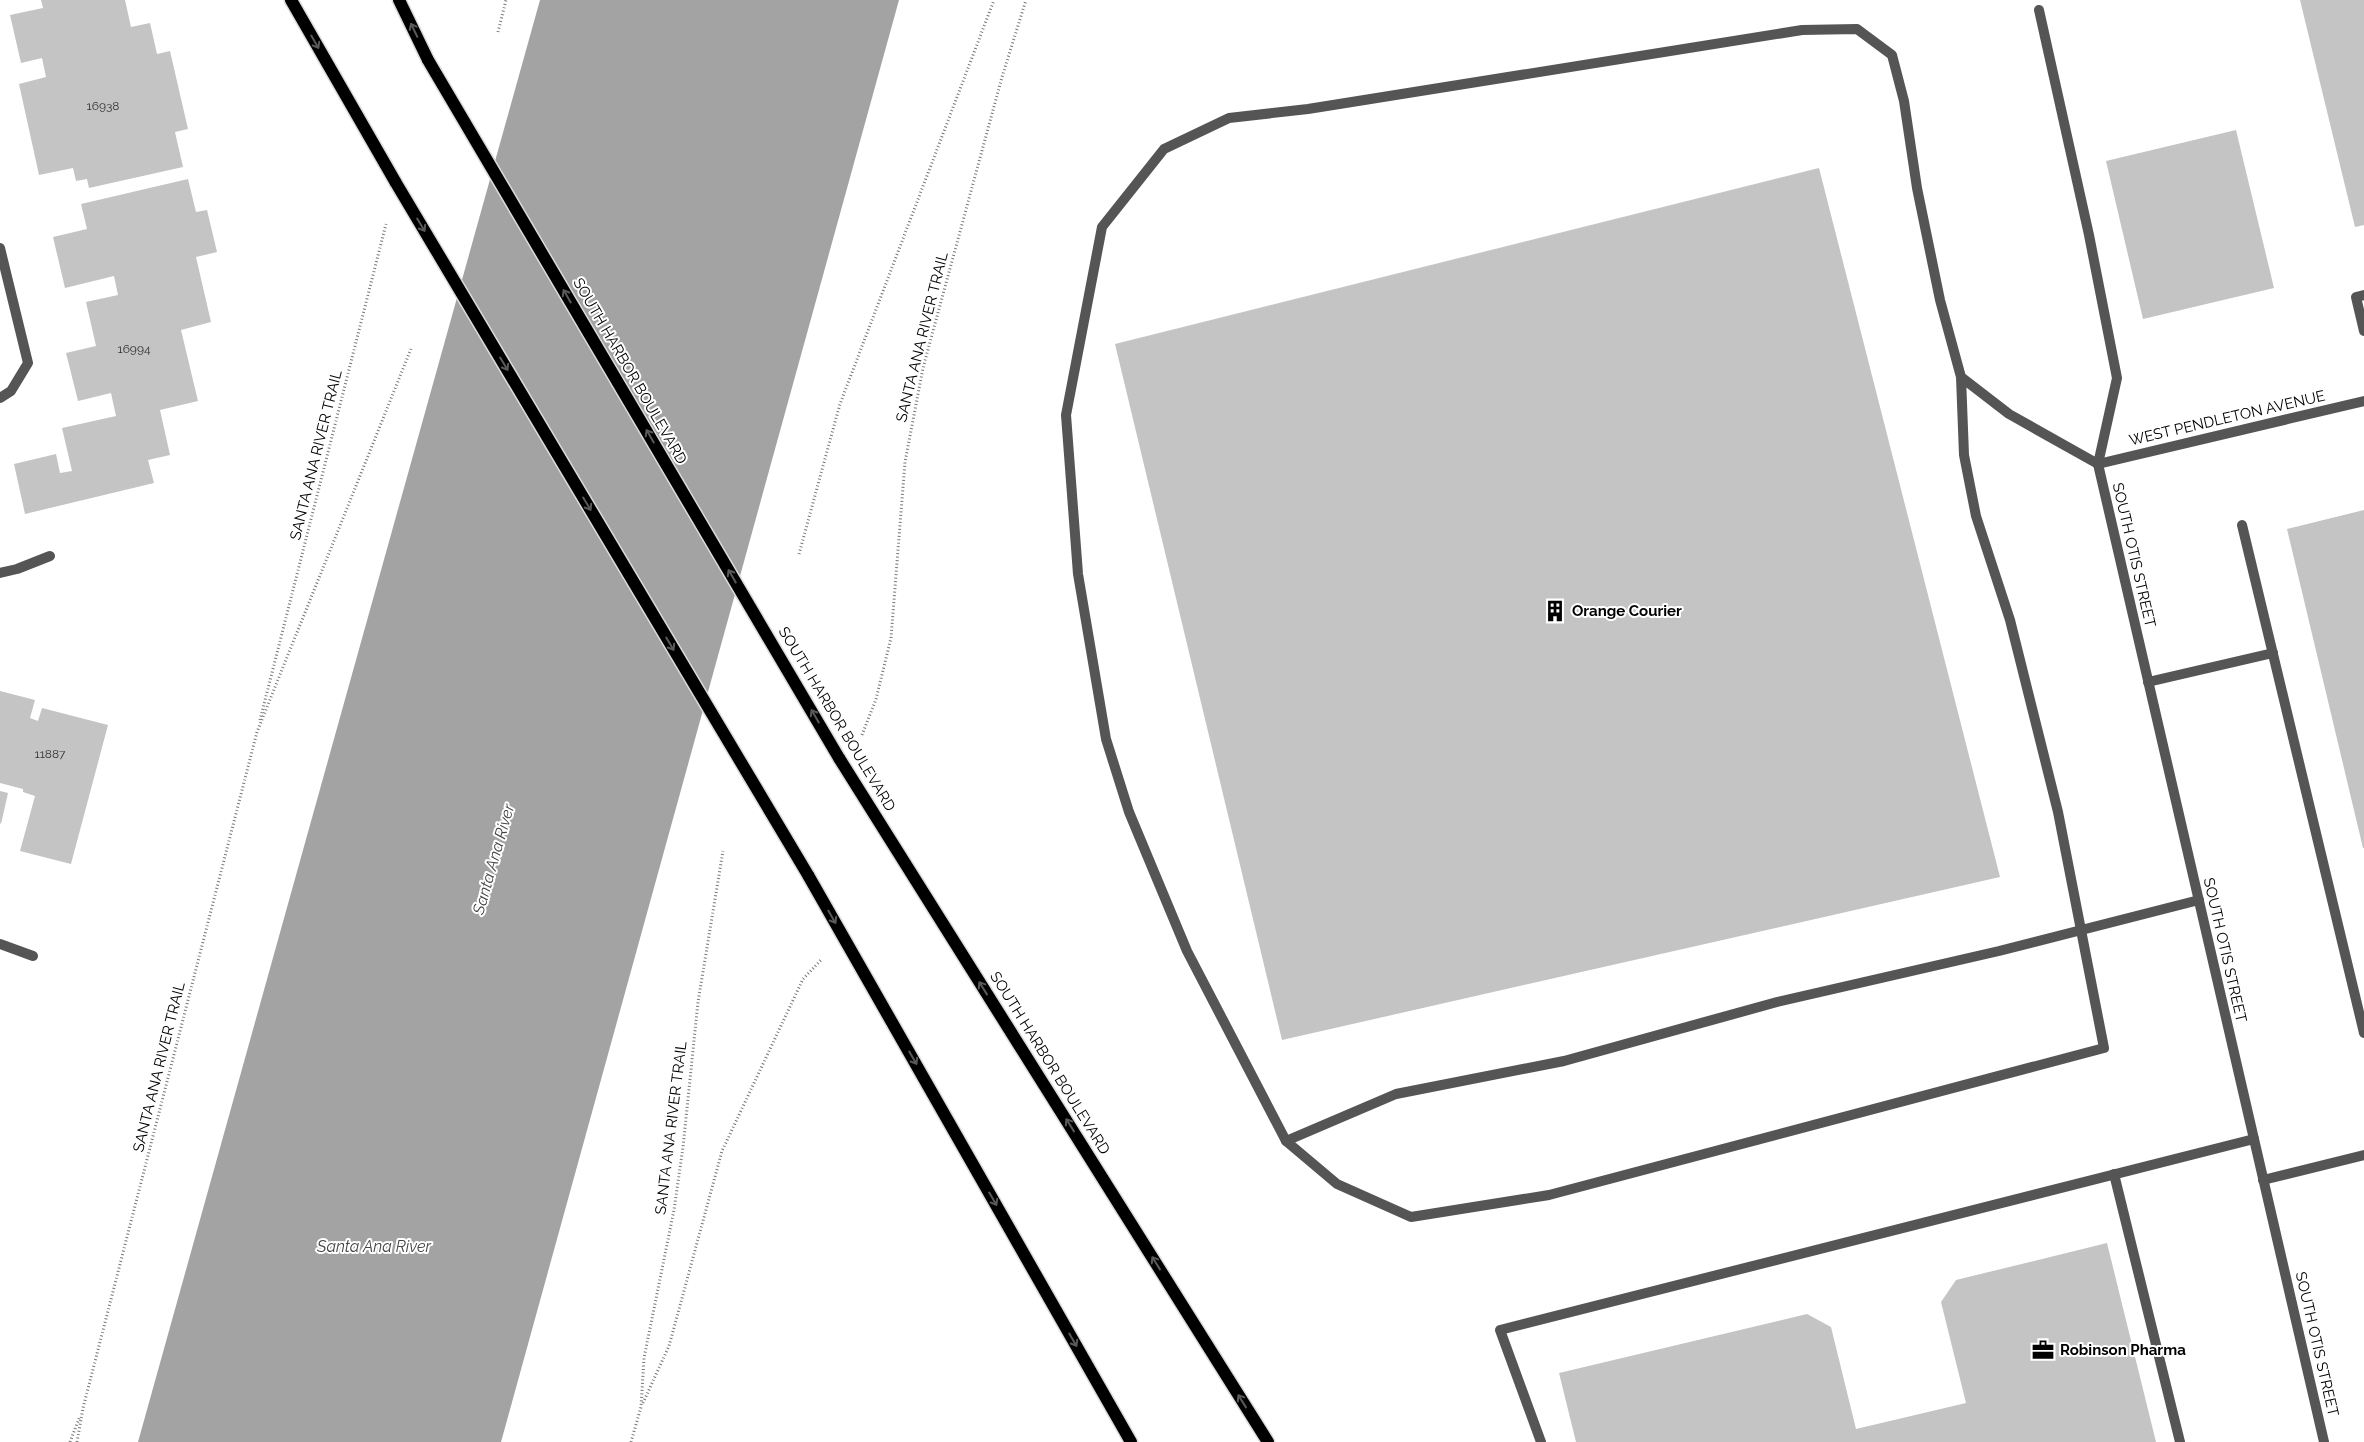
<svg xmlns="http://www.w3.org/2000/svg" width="2364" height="1442" font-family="Raleway,sans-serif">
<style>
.water{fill:#a3a3a3}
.building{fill:#c4c4c4}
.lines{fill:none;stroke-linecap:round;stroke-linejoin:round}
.primary-casing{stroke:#dbdbdb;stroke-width:15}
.path{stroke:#777;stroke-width:3;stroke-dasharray:1 2.5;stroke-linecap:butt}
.lane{stroke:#555;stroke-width:10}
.street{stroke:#555;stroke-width:10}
.primary{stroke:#000;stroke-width:12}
.primary-bridge-casing{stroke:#dbdbdb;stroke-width:15;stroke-linecap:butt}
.primary-bridge{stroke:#000;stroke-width:12}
.oneway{stroke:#595959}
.labels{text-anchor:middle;stroke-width:4;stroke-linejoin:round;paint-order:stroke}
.number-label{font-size:12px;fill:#313131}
.street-label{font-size:15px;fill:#000;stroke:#fff}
.poi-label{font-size:15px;font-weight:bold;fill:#000;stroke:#fff;text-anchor:start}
.water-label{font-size:16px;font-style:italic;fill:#444;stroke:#fff}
</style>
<rect width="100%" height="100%" fill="#fff"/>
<path class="water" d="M 540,0 L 899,0 L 501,1442 L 138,1442 Z"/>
<g class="building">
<path d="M 41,0 L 125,0 L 131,27 L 150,23 L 157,54 L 170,51 L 188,129 L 175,132 L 183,167 L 89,188 L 87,179 L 76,181 L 73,168 L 39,175 L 19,84 L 46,77 L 42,58 L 21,63 L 10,15 L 43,8 Z"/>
<path d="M 2300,0 L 2364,0 L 2364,225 L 2355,227 Z"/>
<path d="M 2236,130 L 2274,288 L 2143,319 L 2106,161 Z"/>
<path d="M 1819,168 L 2000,877 L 1282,1040 L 1115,344 Z"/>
<path d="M 188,179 L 196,212 L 207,210 L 217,252 L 196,257 L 211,322 L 181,330 L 198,401 L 160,410 L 170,455 L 148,460 L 154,483 L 25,514 L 14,464 L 56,454 L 60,473 L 72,471 L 62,428 L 116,416 L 111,393 L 78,401 L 66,353 L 96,346 L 86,302 L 118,295 L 114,276 L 65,288 L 53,237 L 87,229 L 81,204 Z"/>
<path d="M 2364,510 L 2364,848 L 2363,848 L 2287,529 Z"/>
<path d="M 0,691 L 35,700 L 30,718 L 38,721 L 42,708 L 108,725 L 71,864 L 20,851 L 35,796 L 23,792 L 23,789 L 0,783 Z"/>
<path d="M 0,791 L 8,793 L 1,824 L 0,823 Z"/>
<path d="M 2107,1243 L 2156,1442 L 1576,1442 L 1559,1373 L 1807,1314 L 1831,1327 L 1856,1429 L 1966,1403 L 1941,1302 L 1956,1280 Z"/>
</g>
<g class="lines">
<g class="primary-casing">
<g id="primary">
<path d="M 291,0 L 396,183"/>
<path d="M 399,0 L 428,60"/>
<path d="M 839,758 L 1268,1442"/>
<path d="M 808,875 L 1131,1442"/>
</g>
</g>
<g class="path">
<path d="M 498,32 L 506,0"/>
<path d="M 799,554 L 840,404 L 994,0"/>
<path d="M 260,720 L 386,224"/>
<path d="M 862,735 L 876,699 L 891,638 L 905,462 L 923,368 L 1002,77 L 1026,0"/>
<path d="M 643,1403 L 669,1346 L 722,1151 L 803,979 L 821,960"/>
<path d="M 70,1442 L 80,1416"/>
<path d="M 77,1442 L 83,1408 L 257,732 L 411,349"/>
<path d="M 631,1442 L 641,1407 L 644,1358 L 674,1210 L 683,1147 L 698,1002 L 723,851"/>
</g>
<g class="lane">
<path d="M 2364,295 L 2356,297 L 2364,331"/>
<path d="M 1961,377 L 1964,455 L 1976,516 L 2010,620 L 2058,812 L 2104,1048 L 1549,1195 L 1411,1217 L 1337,1184 L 1286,1141 L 1187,951 L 1129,812 L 1106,739 L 1078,574 L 1066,415 L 1102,227 L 1164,149 L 1229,118 L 1308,109 L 1802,30 L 1857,29 L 1892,55 L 1904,101 L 1917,188 L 1940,300 L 1961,377 L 2009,414 L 2098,464 L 2117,378 L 2089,235 L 2039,10"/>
<path d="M 2242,525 L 2364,1033"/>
<path d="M 0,573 L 17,569 L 50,556"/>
<path d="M 2148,682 L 2273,653"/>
<path d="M 1286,1141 L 1396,1094 L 1564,1061 L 1777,1002 L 1999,951 L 2199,900"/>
<path d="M 2114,1174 L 2180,1442"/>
<path d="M 2263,1180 L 2364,1155"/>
<path d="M 1541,1442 L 1500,1330 L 2254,1139"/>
</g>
<g class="street">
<path d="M 0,248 L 28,363 L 11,391 L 0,398"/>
<path d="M 0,944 L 33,956"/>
<path d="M 2324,1442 L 2098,464 L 2364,401"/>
</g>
<use href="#primary" class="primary"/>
<g class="primary-bridge-casing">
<g id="primary-bridge">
<path d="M 428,60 L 839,758"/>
<path d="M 396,183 L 808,875"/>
</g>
</g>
<use href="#primary-bridge" class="primary-bridge"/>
</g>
<defs><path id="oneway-shaft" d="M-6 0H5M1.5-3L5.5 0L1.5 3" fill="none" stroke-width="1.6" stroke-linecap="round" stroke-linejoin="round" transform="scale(1.25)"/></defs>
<g class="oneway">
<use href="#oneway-shaft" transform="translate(414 30) rotate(-116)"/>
<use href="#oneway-shaft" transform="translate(315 42) rotate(60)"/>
<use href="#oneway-shaft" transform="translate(421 225) rotate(59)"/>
<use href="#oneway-shaft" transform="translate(567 296) rotate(-120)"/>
<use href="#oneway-shaft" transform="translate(504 364) rotate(59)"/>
<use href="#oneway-shaft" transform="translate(650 436) rotate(-120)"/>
<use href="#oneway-shaft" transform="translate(587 504) rotate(59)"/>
<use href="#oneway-shaft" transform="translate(732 576) rotate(-120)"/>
<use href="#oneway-shaft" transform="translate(670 644) rotate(59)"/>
<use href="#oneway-shaft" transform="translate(815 716) rotate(-120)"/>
<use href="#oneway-shaft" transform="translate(832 917) rotate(60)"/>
<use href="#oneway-shaft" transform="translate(983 988) rotate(-122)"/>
<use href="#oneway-shaft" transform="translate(913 1058) rotate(60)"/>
<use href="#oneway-shaft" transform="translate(1070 1125) rotate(-122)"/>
<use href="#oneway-shaft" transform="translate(993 1199) rotate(60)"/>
<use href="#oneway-shaft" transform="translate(1156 1263) rotate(-122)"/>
<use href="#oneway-shaft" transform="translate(1073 1340) rotate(60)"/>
<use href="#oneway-shaft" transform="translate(1242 1401) rotate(-122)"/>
</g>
<defs>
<g id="building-bare" transform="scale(1.725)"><path d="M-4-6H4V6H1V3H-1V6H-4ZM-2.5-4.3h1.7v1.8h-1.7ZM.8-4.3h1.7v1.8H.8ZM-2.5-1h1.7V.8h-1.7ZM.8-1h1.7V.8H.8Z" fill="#000" stroke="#fff" stroke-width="2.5" paint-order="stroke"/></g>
<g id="office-bare" transform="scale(1.725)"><path d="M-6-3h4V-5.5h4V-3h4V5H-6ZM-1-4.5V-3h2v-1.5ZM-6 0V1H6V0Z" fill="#000" stroke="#fff" stroke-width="2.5" paint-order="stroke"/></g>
</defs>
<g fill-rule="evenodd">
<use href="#building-bare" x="1555" y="611"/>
<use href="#office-bare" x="2043" y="1350"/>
</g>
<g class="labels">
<g class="number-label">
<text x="103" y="110">16938</text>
<text x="134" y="353">16994</text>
<text x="50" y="758">11887</text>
</g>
<g class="street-label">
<text transform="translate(922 337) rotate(-76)" y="5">SANTA ANA RIVER TRAIL</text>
<text transform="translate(630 371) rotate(60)" y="5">SOUTH HARBOR BOULEVARD</text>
<text transform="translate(2227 418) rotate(-13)" y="5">WEST PENDLETON AVENUE</text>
<text transform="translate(316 455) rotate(-76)" y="5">SANTA ANA RIVER TRAIL</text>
<text transform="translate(2134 555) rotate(77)" y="5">SOUTH OTIS STREET</text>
<text transform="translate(837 719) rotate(59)" y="5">SOUTH HARBOR BOULEVARD</text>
<text transform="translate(2225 950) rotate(77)" y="5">SOUTH OTIS STREET</text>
<text transform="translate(1050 1063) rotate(58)" y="5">SOUTH HARBOR BOULEVARD</text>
<text transform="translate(159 1067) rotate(-76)" y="5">SANTA ANA RIVER TRAIL</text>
<text transform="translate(671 1128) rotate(-83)" y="5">SANTA ANA RIVER TRAIL</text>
<text transform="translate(2317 1344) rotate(77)" y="5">SOUTH OTIS STREET</text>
</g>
<g class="poi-label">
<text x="1572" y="616">Orange Courier</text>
<text x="2060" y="1355">Robinson Pharma</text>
</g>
<g class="water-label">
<text transform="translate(493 859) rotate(-74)" y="6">Santa Ana River</text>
<text x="374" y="1252">Santa Ana River</text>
</g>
</g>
</svg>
